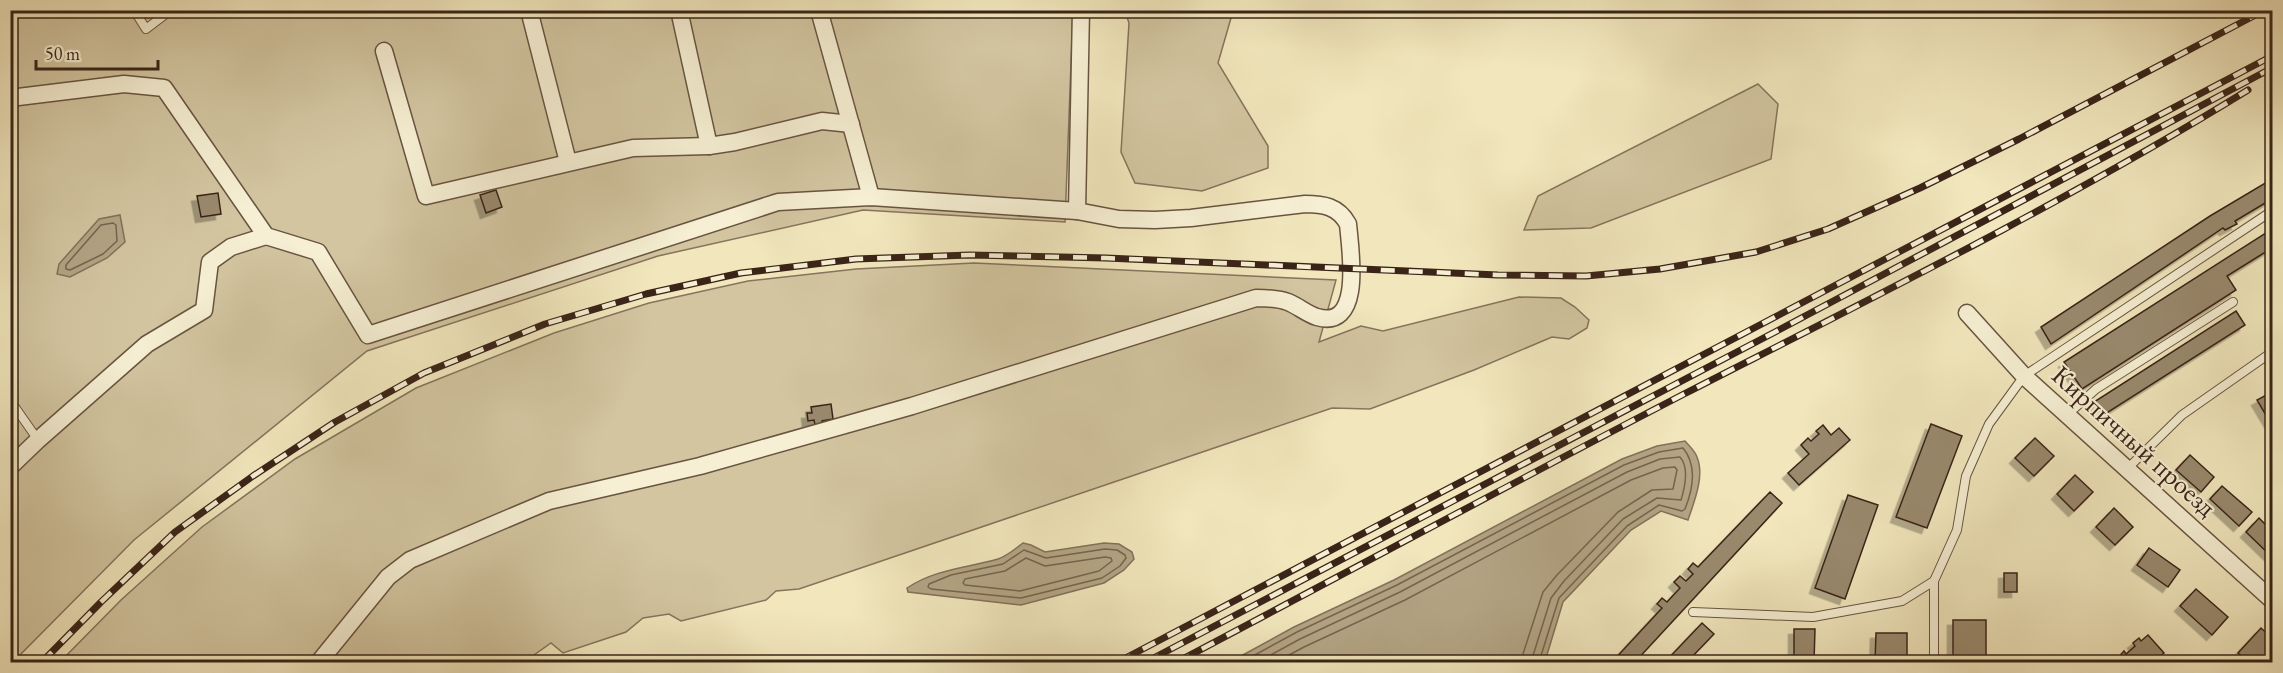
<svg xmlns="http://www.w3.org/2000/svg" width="2283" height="673" font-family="'EB Garamond',serif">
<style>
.green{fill:#d2c5a0;stroke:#86745c;stroke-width:1.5}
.water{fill:#b3a484;stroke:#837159;stroke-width:1.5}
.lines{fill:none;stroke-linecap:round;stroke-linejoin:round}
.shore{stroke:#76644e;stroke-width:1.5}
.building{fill:#99896d;stroke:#3a2418;stroke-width:1.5;filter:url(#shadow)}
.service-casing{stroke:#685441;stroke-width:10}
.minor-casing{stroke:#685441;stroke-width:19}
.service{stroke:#f6efd3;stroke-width:8}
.minor{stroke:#f6efd3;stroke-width:16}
.rail-casing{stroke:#3a2418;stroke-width:7}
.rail{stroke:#f6efd3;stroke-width:4.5;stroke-dasharray:14;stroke-linecap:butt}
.labels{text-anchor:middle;stroke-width:4.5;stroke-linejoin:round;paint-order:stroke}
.street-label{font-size:27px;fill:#3a2418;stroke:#f6efd3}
</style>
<defs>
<filter id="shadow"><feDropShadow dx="-5.5" dy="5.5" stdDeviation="0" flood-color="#0004"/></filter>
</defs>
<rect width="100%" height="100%" fill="#f1e6bc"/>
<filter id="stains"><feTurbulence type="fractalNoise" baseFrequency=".00333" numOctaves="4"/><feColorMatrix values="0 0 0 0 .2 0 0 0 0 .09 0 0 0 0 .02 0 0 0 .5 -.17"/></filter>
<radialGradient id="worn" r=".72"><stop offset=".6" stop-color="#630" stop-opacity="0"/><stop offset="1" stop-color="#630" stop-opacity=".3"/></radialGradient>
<g class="green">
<path d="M 10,11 L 1073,11 L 1065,222 L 863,210 L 658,256 L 367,351 L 134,540 L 13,662 L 11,662 Z"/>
<path d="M 1125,11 L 1241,11 L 1231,18 L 1218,63 L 1268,146 L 1268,168 L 1202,191 L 1135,183 L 1121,152 L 1129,23 Z"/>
<path d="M 1758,84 L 1778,104 L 1771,159 L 1591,228 L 1524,230 L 1538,196 Z"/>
<path d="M 974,263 L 1336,280 L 1319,342 L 1361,326 L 1383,331 L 1519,297 L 1561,298 L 1575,307 L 1589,320 L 1587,328 L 1569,339 L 1552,337 L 1474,370 L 1370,409 L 1332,408 L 799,589 L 776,591 L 766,600 L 681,621 L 669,614 L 643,618 L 626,632 L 563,653 L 551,643 L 524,662 L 60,662 L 121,600 L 202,527 L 295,459 L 416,388 L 554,333 L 649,303 L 748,281 L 856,269 Z"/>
</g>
<g class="water">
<path d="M 120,215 L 125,242 L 107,258 L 70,277 L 57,274 L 59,264 L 99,219 Z"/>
<path d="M 1685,441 C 1689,446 1695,451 1697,457 C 1705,476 1694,502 1688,520 L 1661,511 L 1631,530 L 1563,602 L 1546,658 L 1542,662 L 1230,662 L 1294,627 L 1394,580 L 1622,459 L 1657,446 Z"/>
<path d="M 1023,543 L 1031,545 L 1045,552 L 1104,543 L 1119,544 L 1132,552 L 1134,559 L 1124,570 L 1104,583 L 1021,605 L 908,592 L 907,588 C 935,569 967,568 998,559 C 1007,556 1015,549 1023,543 Z"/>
</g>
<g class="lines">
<g class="shore">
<path d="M 113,223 L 116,225 L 117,241 L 103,254 L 70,270 L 66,269 L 66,265 L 101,225 Z"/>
<path d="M 1105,549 L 1117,550 L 1125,555 L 1126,558 L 1120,566 L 1102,578 L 1021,598 L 931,589 L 928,587 L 929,584 L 951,575 L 1003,564 L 1024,550 L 1046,558 Z"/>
<path d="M 1105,557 L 1111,558 L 1112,561 L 1099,571 L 1020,591 L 965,585 L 963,583 L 965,579 L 1005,571 L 1026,558 L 1045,566 Z"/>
<path d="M 1242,662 L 1297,632 L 1397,585 L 1624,465 L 1659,452 L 1683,448 C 1698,466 1693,489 1685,509 L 1682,511 L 1659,505 L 1627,526 L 1559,598 L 1539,662"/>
<path d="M 1258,662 L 1300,639 L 1400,592 L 1627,472 L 1660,459 L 1680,457 C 1689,467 1685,487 1681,500 L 1657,498 L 1623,519 L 1564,581 L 1551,598 L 1531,662"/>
<path d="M 1276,662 L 1304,647 L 1405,600 L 1631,480 L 1663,468 L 1675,467 L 1677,470 L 1673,489 L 1652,490 L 1618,512 L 1557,575 L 1543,592 L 1523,654 L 1522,662"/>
</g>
</g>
<g class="building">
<path d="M 2272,179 L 2272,199 L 2235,221 L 2237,224 L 2225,230 L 2223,228 L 2051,344 L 2041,327 L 2210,216 Z"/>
<path d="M 496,190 L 502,207 L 486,213 L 480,195 Z"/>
<path d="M 218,193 L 221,214 L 201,217 L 197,196 Z"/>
<path d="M 2272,229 L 2272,248 L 2227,276 L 2236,290 L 2082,389 L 2064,362 Z"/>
<path d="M 2236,311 L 2245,325 L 2102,416 L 2094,402 Z"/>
<path d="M 2272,392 L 2272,420 L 2270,422 L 2257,400 Z"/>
<path d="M 831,404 L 833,419 L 822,421 L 822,424 L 815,425 L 814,420 L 808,421 L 807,413 L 812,413 L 811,407 Z"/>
<path d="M 1931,424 L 1962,436 L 1927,528 L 1896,517 Z"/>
<path d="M 1823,425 L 1831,435 L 1839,428 L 1850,440 L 1799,485 L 1788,473 L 1809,454 L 1801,445 L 1808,438 L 1811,441 L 1819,434 L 1816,431 Z"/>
<path d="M 2035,438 L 2054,456 L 2034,476 L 2015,458 Z"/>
<path d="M 2190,455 L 2214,477 L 2201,492 L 2176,470 Z"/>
<path d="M 2075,475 L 2093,492 L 2074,511 L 2057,494 Z"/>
<path d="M 2222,486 L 2252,512 L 2239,526 L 2210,499 Z"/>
<path d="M 1770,492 L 1782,503 L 1635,662 L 1612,662 L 1662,608 L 1657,604 L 1662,598 L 1667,602 L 1680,588 L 1674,582 L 1680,576 L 1686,581 L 1693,574 L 1688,569 L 1693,563 L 1698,567 Z"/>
<path d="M 1848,495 L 1878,505 L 1845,599 L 1815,588 Z"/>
<path d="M 2114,508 L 2133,527 L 2115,545 L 2096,527 Z"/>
<path d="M 2259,518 L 2272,531 L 2271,556 L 2246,532 Z"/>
<path d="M 2149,548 L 2180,570 L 2168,587 L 2137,565 Z"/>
<rect x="2004" y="573" width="13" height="19"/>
<path d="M 2196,589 L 2228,617 L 2212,635 L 2180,606 Z"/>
<rect x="1953" y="620" width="33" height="42"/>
<path d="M 1702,623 L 1714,634 L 1687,662 L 1665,662 Z"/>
<path d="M 2261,628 L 2272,638 L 2272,662 L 2249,662 L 2238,653 Z"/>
<path d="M 1794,629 L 1815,629 L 1814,662 L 1794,662 Z"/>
<path d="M 1876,633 L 1907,633 L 1907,662 L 1875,662 Z"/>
<path d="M 2148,635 L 2164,653 L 2153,662 L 2114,662 L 2124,651 L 2126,654 L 2135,646 L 2133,643 L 2139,638 L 2141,641 Z"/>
</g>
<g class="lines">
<g class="service-casing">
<g id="service">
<path d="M 134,10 L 146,29 L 171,10"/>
<path d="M 10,400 L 38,440"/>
<path d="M 2067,415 L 2096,389 L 2233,302"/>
<path d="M 2127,469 L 2182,415 L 2272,352"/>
<path d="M 1934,581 L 1934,662"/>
<path d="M 1693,612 L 1813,617 L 1902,601 L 1934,581 L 1957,530 L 1966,476 L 1989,424 L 2024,376 L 2272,211"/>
</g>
</g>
<g class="minor-casing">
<g id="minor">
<path d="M 529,10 L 568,162"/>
<path d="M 679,10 L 709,146 L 735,142 L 822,121 L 851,124"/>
<path d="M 819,10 L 871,197"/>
<path d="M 384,51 L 426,196 L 633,148 L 709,146"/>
<path d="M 10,98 L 124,84 L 164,88 L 266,236 L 318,252 L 368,335 L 778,202 L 871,197 L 1077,211 L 1119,219 L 1155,220 L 1191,218 L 1305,204 C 1323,204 1338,206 1348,224 C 1350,248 1364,331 1317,317 C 1307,314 1298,306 1288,302 C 1278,298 1266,298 1256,298 L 912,406 L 700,466 L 549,501 L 410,560 L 388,577 L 319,662"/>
<path d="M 1077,211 L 1081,10"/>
<path d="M 1967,313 L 2024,376 L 2272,600"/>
<path d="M 10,467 L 38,440 L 147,344 L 204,310 L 210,262 L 231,247 L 266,236"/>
</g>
</g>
<use href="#service" class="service"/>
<use href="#minor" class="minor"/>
<g class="rail-casing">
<g id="rail">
<path d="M 42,662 L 101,602 L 175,532 L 253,476 L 335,422 L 424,373 L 545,324 L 646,294 L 741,273 L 856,259 L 970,255 L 1106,258 L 1498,275 L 1586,276 L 1660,269 L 1756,252 L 1828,229 L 1920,188 L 2019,139 L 2265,10"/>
<path d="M 1118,662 L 2272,56"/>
<path d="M 1146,662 L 1775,332 L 2272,68"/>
<path d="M 1177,662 C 1346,573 1514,482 1684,394 C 1874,297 2066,202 2248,90"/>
</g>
</g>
<use href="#rail" class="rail"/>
</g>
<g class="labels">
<g class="street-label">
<text transform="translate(2134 441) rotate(42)" y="9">Кирпичный проезд</text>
</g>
</g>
<rect width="2283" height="673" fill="none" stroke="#f1e6bc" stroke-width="36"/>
<rect x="12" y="12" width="2259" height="649" fill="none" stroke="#3a2418" stroke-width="3"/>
<rect x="18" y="18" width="2247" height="637" fill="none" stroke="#3a2418" stroke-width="1.5"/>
<path d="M36 60v9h122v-9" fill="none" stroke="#3a2418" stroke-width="3"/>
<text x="45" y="60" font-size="18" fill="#3a2418" stroke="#f6efd3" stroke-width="4.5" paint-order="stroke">50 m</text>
<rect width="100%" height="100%" filter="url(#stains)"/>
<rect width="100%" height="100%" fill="url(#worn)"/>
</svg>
